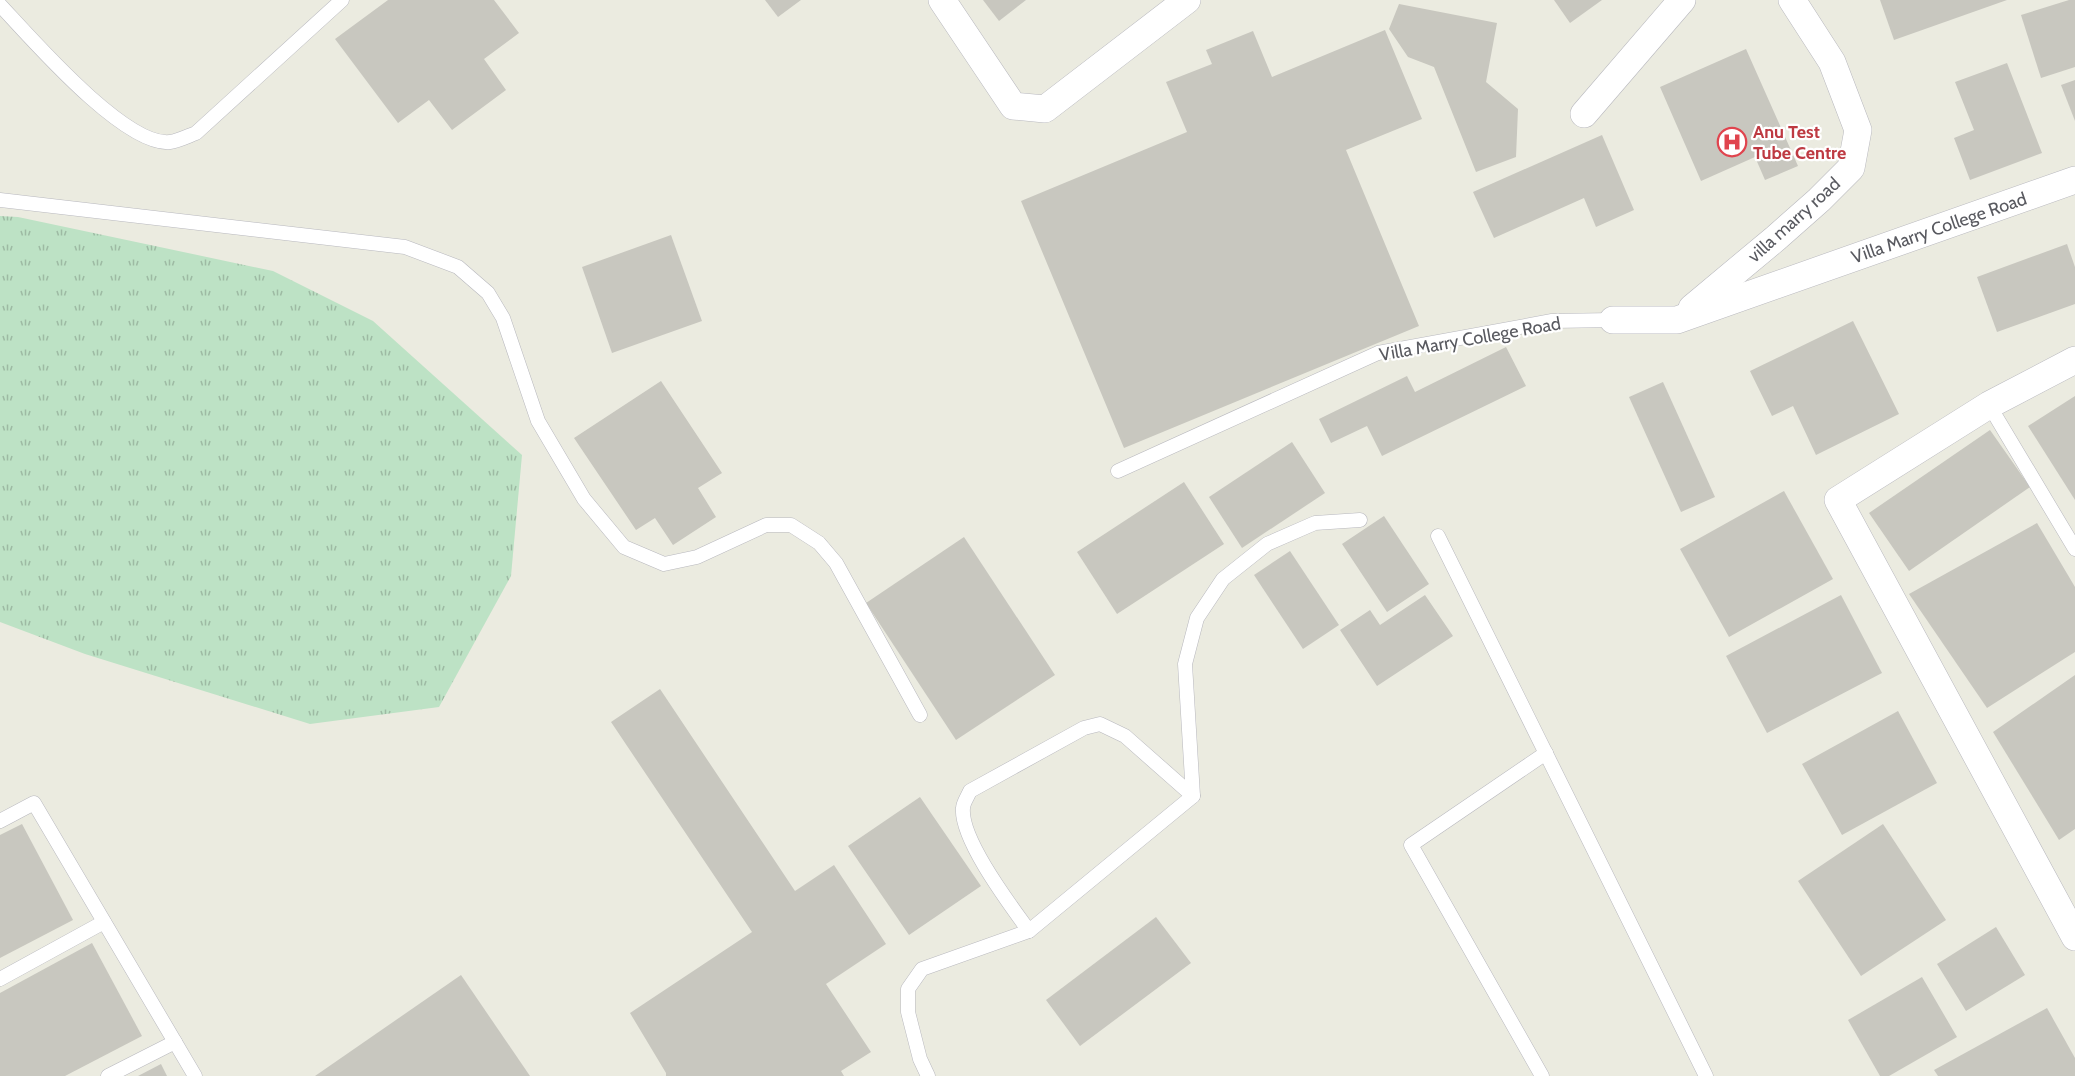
<svg xmlns="http://www.w3.org/2000/svg" width="2075" height="1076" font-family="Cabin,sans-serif">
<style>
.grass{fill:url(#grass-tufts)}
.building{fill:#c8c7bf}
.lines{fill:none;stroke-linecap:round;stroke-linejoin:round}
.lane-casing{stroke:#b8b8be;stroke-width:15}
.street-casing{stroke:#b8b8be;stroke-width:28}
.lane{stroke:#fff;stroke-width:14}
.street{stroke:#fff;stroke-width:27}
.labels{text-anchor:middle;stroke-width:4.5;stroke-linejoin:round;paint-order:stroke}
.health-label{font-size:18px;font-weight:bold;fill:#be3a42;stroke:#fff;text-anchor:start}
.street-label{font-size:18px;fill:#595a60;stroke:#fff}
</style>
<defs>
<pattern id="grass-tufts" width="24" height="20" patternUnits="userSpaceOnUse" patternTransform="scale(1.5)"><rect width="24" height="20" fill="#bde2c5"/><path d="M3 7l-1-3M5 7V3M7 7l1-3M15 17l-1-3M17 17v-4M19 17l1-3" fill="none" stroke="#9dbaa3"/></pattern>
</defs>
<rect width="100%" height="100%" fill="#ebebe0"/>
<path class="grass" d="M 0,216 L 18,217 L 273,271 L 373,321 L 522,455 L 511,576 L 439,707 L 310,724 L 85,654 L 0,622 Z"/>
<g class="building">
<path d="M 388,0 L 494,0 L 519,33 L 484,59 L 506,90 L 452,130 L 429,100 L 398,123 L 335,39 Z"/>
<path d="M 765,0 L 801,0 L 778,17 Z"/>
<path d="M 983,0 L 1026,0 L 999,21 Z"/>
<path d="M 1554,0 L 1602,0 L 1570,23 Z"/>
<path d="M 1880,0 L 2007,0 L 1894,40 Z"/>
<path d="M 2069,0 L 2075,0 L 2075,67 L 2041,78 L 2021,15 Z"/>
<path d="M 1399,4 L 1497,23 L 1486,82 L 1518,109 L 1516,157 L 1476,172 L 1434,67 L 1408,57 L 1389,29 Z"/>
<path d="M 1385,30 L 1422,119 L 1346,150 L 1419,326 L 1124,448 L 1021,201 L 1187,132 L 1166,82 L 1212,64 L 1206,50 L 1253,31 L 1272,77 Z"/>
<path d="M 1746,49 L 1798,166 L 1765,180 L 1755,157 L 1701,181 L 1660,87 Z"/>
<path d="M 2007,63 L 2042,153 L 1970,180 L 1954,138 L 1974,130 L 1955,82 Z"/>
<path d="M 2075,80 L 2075,121 L 2061,85 Z"/>
<path d="M 1602,135 L 1634,210 L 1596,227 L 1584,198 L 1494,238 L 1473,192 Z"/>
<path d="M 671,235 L 702,321 L 612,353 L 582,267 Z"/>
<path d="M 2067,244 L 2075,267 L 2075,304 L 1997,332 L 1977,277 Z"/>
<path d="M 1853,321 L 1899,414 L 1816,455 L 1793,406 L 1772,416 L 1750,371 Z"/>
<path d="M 1506,347 L 1526,386 L 1382,456 L 1367,426 L 1331,443 L 1319,419 L 1407,376 L 1415,392 Z"/>
<path d="M 661,381 L 722,473 L 698,488 L 716,517 L 673,545 L 655,518 L 636,530 L 574,438 Z"/>
<path d="M 1663,382 L 1715,497 L 1681,512 L 1629,397 Z"/>
<path d="M 2075,396 L 2075,500 L 2028,426 Z"/>
<path d="M 1990,430 L 2030,487 L 1909,571 L 1869,513 Z"/>
<path d="M 1292,442 L 1325,493 L 1242,548 L 1209,497 Z"/>
<path d="M 1184,482 L 1224,544 L 1117,614 L 1077,552 Z"/>
<path d="M 1784,491 L 1833,579 L 1729,637 L 1680,549 Z"/>
<path d="M 1384,516 L 1429,584 L 1387,612 L 1342,544 Z"/>
<path d="M 2037,523 L 2075,587 L 2075,652 L 1987,708 L 1909,594 Z"/>
<path d="M 964,537 L 1055,675 L 956,740 L 866,603 Z"/>
<path d="M 1290,551 L 1339,625 L 1303,649 L 1254,575 Z"/>
<path d="M 1425,595 L 1453,636 L 1377,686 L 1340,630 L 1370,610 L 1380,625 Z"/>
<path d="M 1841,595 L 1882,673 L 1767,733 L 1726,656 Z"/>
<path d="M 2075,675 L 2075,829 L 2059,840 L 1993,732 Z"/>
<path d="M 660,689 L 795,891 L 834,865 L 886,944 L 826,984 L 871,1052 L 841,1071 L 844,1076 L 666,1076 L 666,1073 L 630,1013 L 752,932 L 611,722 Z"/>
<path d="M 1898,711 L 1937,783 L 1842,835 L 1802,764 Z"/>
<path d="M 920,797 L 981,886 L 909,935 L 848,846 Z"/>
<path d="M 22,824 L 73,920 L 0,958 L 0,835 Z"/>
<path d="M 1883,824 L 1946,920 L 1861,976 L 1798,881 Z"/>
<path d="M 1156,917 L 1191,963 L 1080,1046 L 1046,1000 Z"/>
<path d="M 1996,927 L 2025,975 L 1966,1011 L 1937,964 Z"/>
<path d="M 92,943 L 142,1036 L 65,1076 L 0,1076 L 0,993 Z"/>
<path d="M 461,975 L 530,1076 L 315,1076 Z"/>
<path d="M 1922,977 L 1957,1037 L 1889,1076 L 1880,1076 L 1848,1020 Z"/>
<path d="M 2047,1008 L 2075,1058 L 2075,1076 L 1938,1076 L 1934,1070 Z"/>
<path d="M 161,1064 L 167,1076 L 138,1076 Z"/>
</g>
<g class="lines">
<g class="lane-casing">
<g id="lane">
<path d="M 0,5 C 31,38 125,147 170,142 C 178,141 188,136 196,133 L 342,0"/>
<path d="M 0,200 L 405,247 L 458,267 L 488,293 L 503,318 L 538,421 L 584,499 L 624,547 L 664,564 L 697,557 L 766,525 L 791,525 L 819,543 L 836,563 L 920,715"/>
<path d="M 1989,405 L 2075,549"/>
<path d="M 1118,471 L 1378,353 L 1552,321 L 1613,320"/>
<path d="M 1438,536 L 1706,1076"/>
<path d="M 0,821 L 34,803 L 195,1076"/>
<path d="M 1029,931 L 1193,796 L 1185,664 L 1197,618 L 1223,579 L 1267,544 L 1315,523 L 1360,520"/>
<path d="M 0,979 L 104,922"/>
<path d="M 108,1076 L 175,1042"/>
<path d="M 928,1076 L 920,1059 L 908,1012 L 908,989 L 922,969 L 1029,931 C 1011,906 960,839 963,808 C 963,803 968,796 970,791 L 1084,728 L 1100,724 L 1125,736 L 1193,796"/>
<path d="M 1542,1076 L 1411,845 L 1546,753"/>
</g>
</g>
<g class="street-casing">
<g id="street">
<path d="M 942,0 L 1013,106 L 1045,109 L 1187,0"/>
<path d="M 1584,114 L 1682,0"/>
<path d="M 1692,308 L 1776,238 L 1819,200 L 1851,168 L 1858,130 L 1832,62 L 1792,0"/>
<path d="M 1613,320 L 1677,320 L 2075,180"/>
<path d="M 2075,360 L 1989,405 L 1838,500 L 2075,937"/>
</g>
</g>
<use href="#lane" class="lane"/>
<use href="#street" class="street"/>
</g>
<defs>
<g id="hospital-ring" transform="scale(1.5)"><circle r="9.5" fill="#fff" stroke="#e0444e" stroke-width="1.5"/><path d="M-5-5h3v3.5h4V-5h3V5h-3V1.5h-4V5h-3Z" fill="#e0444e"/></g>
</defs>
<g fill-rule="evenodd">
<use href="#hospital-ring" x="1732" y="142"/>
</g>
<g class="labels">
<g class="health-label">
<text x="1753" y="138">Anu Test<tspan x="1753" dy="21">Tube Centre</tspan></text>
</g>
<g class="street-label">
<text transform="translate(1794 220) rotate(-42)" y="6">villa marry road</text>
<text transform="translate(1939 228) rotate(-19)" y="6">Villa Marry College Road</text>
<text transform="translate(1470 339) rotate(-10)" y="6">Villa Marry College Road</text>
</g>
</g>
</svg>
